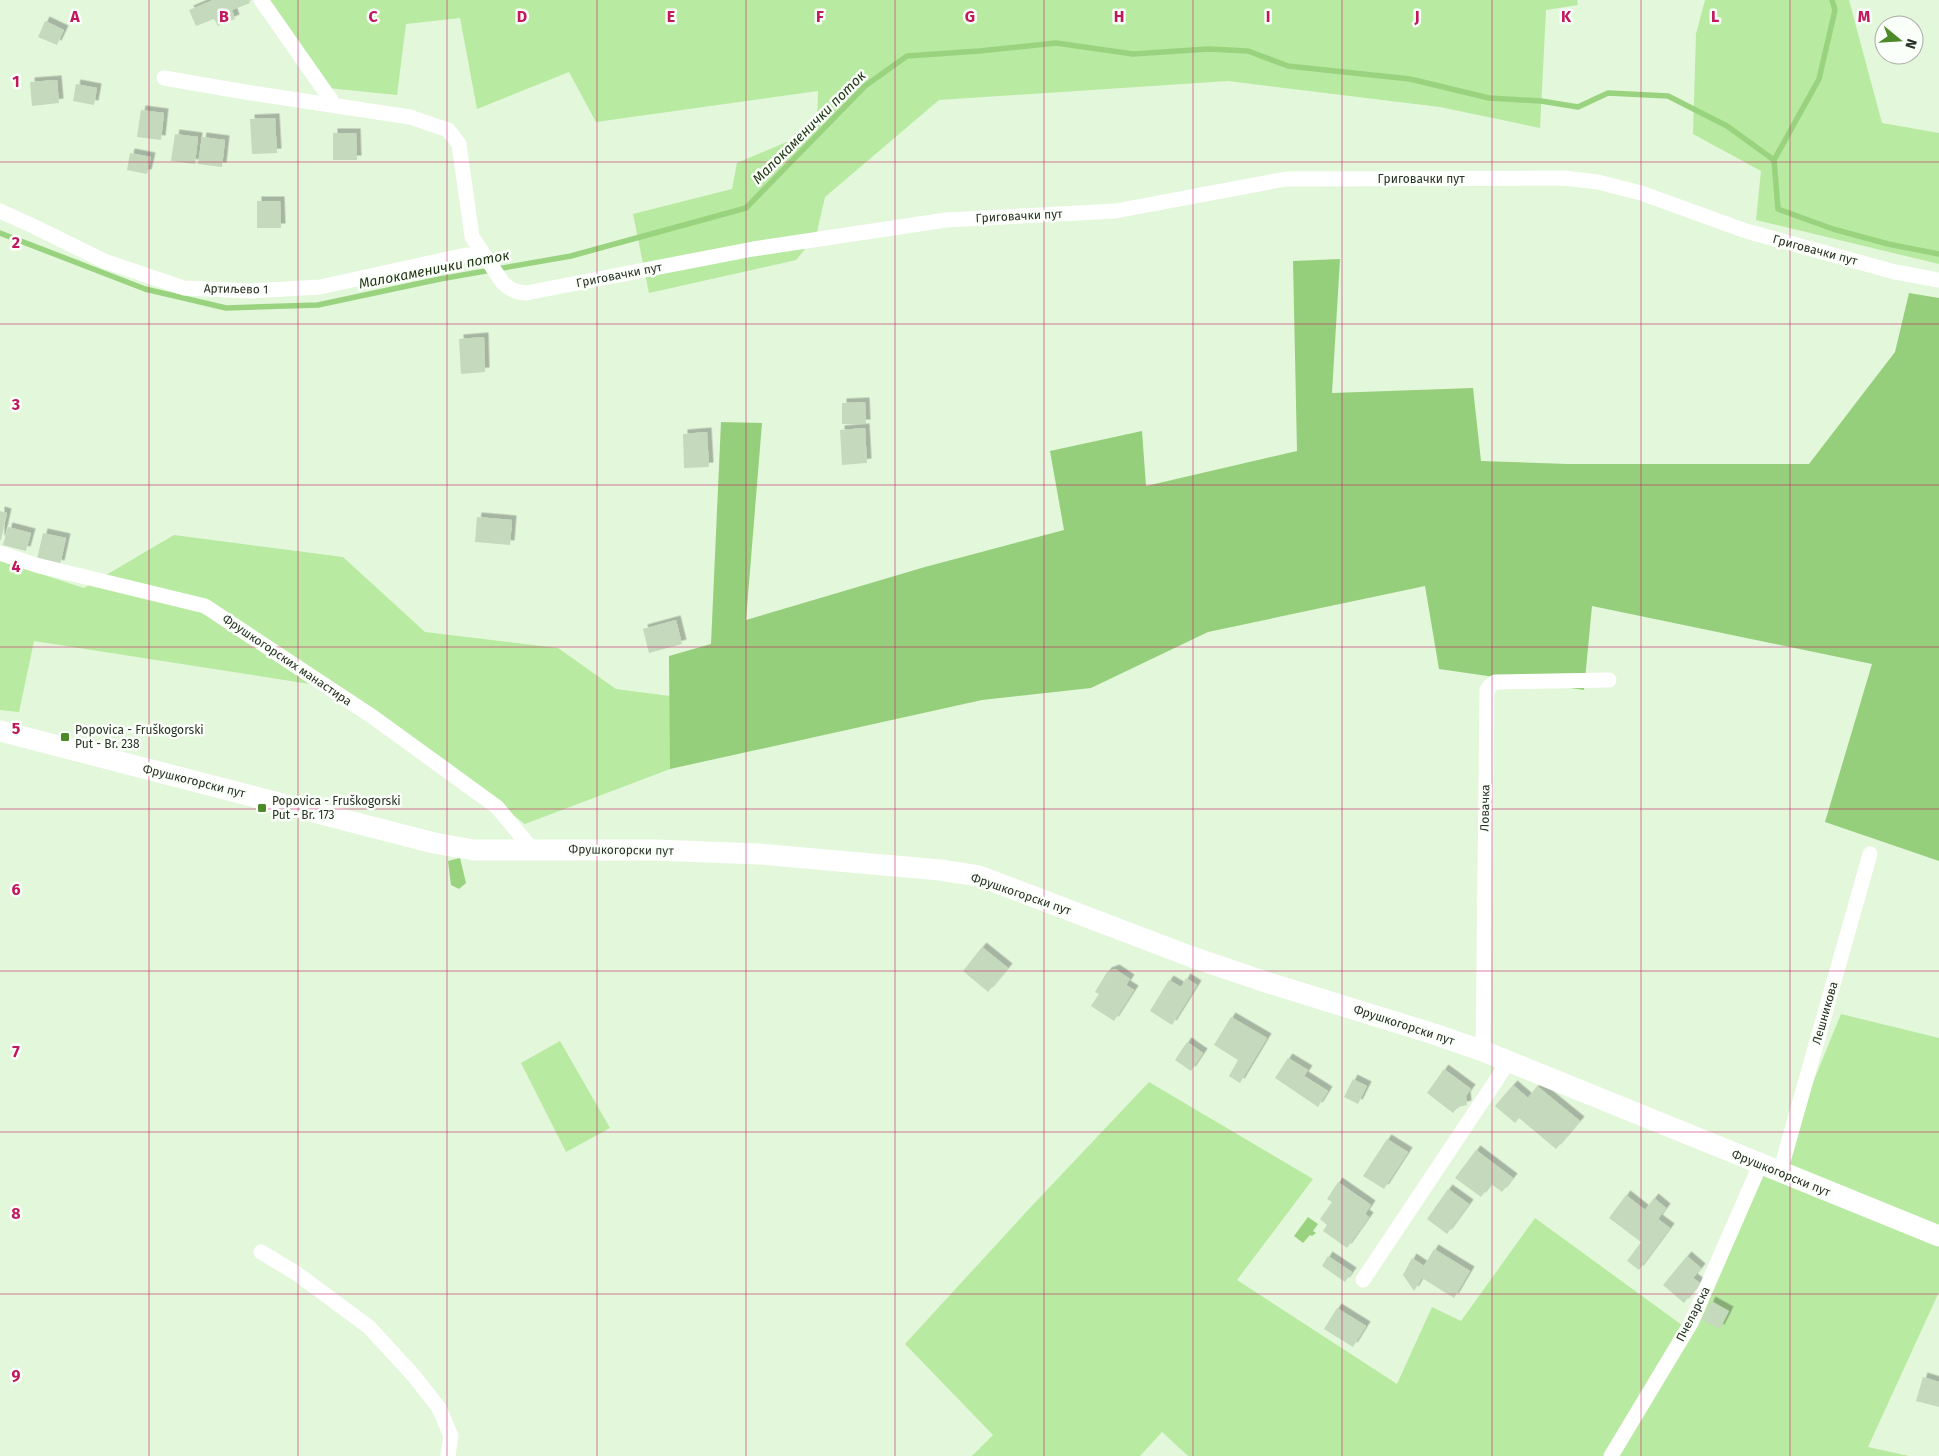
<svg xmlns="http://www.w3.org/2000/svg" width="1939" height="1456" font-family="'Fira Sans',sans-serif">
<style>
.green{fill:#b8eaa1}
.forest{fill:#96cf7b}
.water{fill:#9ad37f}
.lines{fill:none;stroke-linecap:round;stroke-linejoin:round}
.stream{stroke:#9ad37f;stroke-width:5.5}
.building{fill:#c5d9bd;filter:url(#shadow)}
.street{stroke:#fff;stroke-width:15}
.secondary{stroke:#fff;stroke-width:21}
.grid{fill:none;stroke:#c2185b;stroke-width:1;stroke-opacity:0.55}
.poi-dot{fill:#4c8928;stroke:#fbfff9;stroke-width:2}
.labels{text-anchor:middle;stroke-width:5;stroke-linejoin:round;paint-order:stroke}
.street-label{font-size:12px;fill:#2a3227;stroke:#fbfff9}
.poi-label{font-size:12px;fill:#2a3227;stroke:#fbfff9;text-anchor:start}
.water-label{font-size:14px;font-style:italic;fill:#1e3412;stroke:#fbfff9}
.grid-label{font-size:16px;text-anchor:middle;font-weight:bold;fill:#c2185b;stroke:#fbfff9;stroke-width:5;stroke-linejoin:round;paint-order:stroke}
</style>
<defs>
<filter id="shadow"><feDropShadow dx="4.5" dy="-4.5" stdDeviation="0" flood-color="#0004"/></filter>
</defs>
<rect width="100%" height="100%" fill="#e3f7db"/>
<g class="green">
<path d="M 262,0 L 1577,0 L 1578,5 L 1546,10 L 1540,128 L 1440,107 L 1228,81 L 939,100 L 825,197 L 816,236 L 796,260 L 649,293 L 633,214 L 732,189 L 737,163 L 817,129 L 818,91 L 596,122 L 569,72 L 477,109 L 460,18 L 406,24 L 397,95 L 328,88 Z"/>
<path d="M 1705,0 L 1849,0 L 1882,123 L 1939,133 L 1939,264 L 1756,220 L 1761,171 L 1693,134 L 1696,34 Z"/>
<path d="M 174,535 L 343,557 L 425,632 L 558,648 L 616,689 L 670,696 L 670,769 L 525,824 L 342,689 L 34,641 L 19,712 L 0,710 L 0,561 L 84,588 Z"/>
<path d="M 1841,1014 L 1939,1038 L 1939,1292 L 1868,1447 L 1909,1456 L 1188,1456 L 1162,1432 L 1140,1456 L 972,1456 L 993,1435 L 905,1344 L 1028,1210 L 1149,1082 L 1313,1179 L 1237,1280 L 1397,1384 L 1432,1307 L 1461,1321 L 1535,1218 L 1686,1328 L 1757,1155 L 1781,1161 Z"/>
<path d="M 560,1041 L 610,1128 L 566,1152 L 521,1063 Z"/>
</g>
<path class="forest" d="M 1340,259 L 1332,393 L 1473,388 L 1481,461 L 1568,464 L 1809,464 L 1895,352 L 1909,293 L 1939,298 L 1939,861 L 1825,822 L 1872,664 L 1592,606 L 1584,690 L 1439,669 L 1425,586 L 1208,632 L 1091,688 L 982,700 L 670,769 L 669,656 L 711,644 L 721,422 L 762,423 L 746,620 L 925,567 L 1064,530 L 1050,451 L 1142,431 L 1146,486 L 1297,451 L 1293,261 Z"/>
<g class="water">
<path d="M 460,858 L 466,883 L 459,889 L 451,885 L 448,861 Z"/>
<path d="M 1308,1217 L 1318,1224 L 1313,1231 L 1316,1233 L 1312,1236 L 1310,1235 L 1303,1243 L 1294,1236 Z"/>
</g>
<g class="lines">
<g class="stream">
<path d="M 1774,160 L 1819,79 L 1835,10 L 1832,0"/>
<path d="M 0,233 L 145,289 L 226,308 L 318,305 L 440,279 L 571,256 L 746,208 L 865,86 L 907,56 L 979,51 L 1056,43 L 1133,54 L 1208,49 L 1248,51 L 1288,66 L 1410,79 L 1489,98 L 1541,101 L 1578,107 L 1608,93 L 1668,96 L 1727,126 L 1774,160 L 1778,209 L 1833,229 L 1888,244 L 1939,254"/>
</g>
</g>
<g class="building">
<path d="M 213,0 L 248,0 L 250,3 L 232,10 L 235,19 L 218,26 L 214,19 L 196,26 L 189,10 Z"/>
<path d="M 45,21 L 64,30 L 57,45 L 38,37 Z"/>
<path d="M 57,80 L 59,103 L 32,106 L 30,82 Z"/>
<path d="M 76,84 L 97,88 L 94,105 L 73,101 Z"/>
<path d="M 141,110 L 164,113 L 161,140 L 137,137 Z"/>
<path d="M 275,118 L 277,153 L 252,154 L 250,119 Z"/>
<path d="M 333,133 L 356,133 L 357,160 L 333,160 Z"/>
<path d="M 175,134 L 198,137 L 195,164 L 171,161 Z"/>
<path d="M 202,137 L 225,140 L 222,167 L 198,164 Z"/>
<path d="M 130,153 L 151,157 L 147,174 L 127,170 Z"/>
<path d="M 257,201 L 280,201 L 281,228 L 257,228 Z"/>
<path d="M 484,337 L 485,372 L 461,374 L 459,339 Z"/>
<path d="M 865,402 L 866,424 L 842,424 L 842,403 Z"/>
<path d="M 865,428 L 867,463 L 842,465 L 840,430 Z"/>
<path d="M 707,432 L 709,467 L 684,468 L 683,434 Z"/>
<path d="M 0,511 L 7,513 L 1,540 L 0,540 Z"/>
<path d="M 477,517 L 512,520 L 510,545 L 475,542 Z"/>
<path d="M 8,527 L 31,533 L 26,551 L 3,545 Z"/>
<path d="M 43,533 L 66,538 L 60,565 L 37,559 Z"/>
<path d="M 676,620 L 682,644 L 649,653 L 643,629 Z"/>
<path d="M 982,947 L 1008,968 L 988,992 L 963,971 Z"/>
<path d="M 1115,969 L 1130,979 L 1126,985 L 1134,990 L 1114,1021 L 1091,1006 L 1099,994 L 1095,992 L 1107,972 Z"/>
<path d="M 1186,978 L 1197,985 L 1172,1025 L 1150,1011 L 1169,980 L 1181,987 Z"/>
<path d="M 1231,1017 L 1267,1038 L 1240,1083 L 1229,1076 L 1238,1060 L 1214,1045 Z"/>
<path d="M 1187,1042 L 1203,1053 L 1191,1071 L 1175,1060 Z"/>
<path d="M 1288,1058 L 1308,1070 L 1304,1076 L 1328,1091 L 1318,1107 L 1275,1078 Z"/>
<path d="M 1444,1069 L 1471,1089 L 1466,1096 L 1467,1105 L 1458,1107 L 1453,1113 L 1427,1093 Z"/>
<path d="M 1353,1079 L 1367,1086 L 1358,1104 L 1344,1097 Z"/>
<path d="M 1513,1085 L 1528,1098 L 1537,1086 L 1580,1121 L 1556,1149 L 1519,1118 L 1515,1123 L 1495,1106 Z"/>
<path d="M 1387,1139 L 1408,1152 L 1384,1189 L 1363,1176 Z"/>
<path d="M 1476,1150 L 1513,1178 L 1502,1192 L 1491,1184 L 1481,1197 L 1455,1178 Z"/>
<path d="M 1338,1182 L 1371,1205 L 1365,1214 L 1369,1217 L 1347,1248 L 1323,1231 L 1327,1225 L 1320,1219 L 1332,1202 L 1327,1199 Z"/>
<path d="M 1448,1189 L 1469,1204 L 1447,1234 L 1427,1219 Z"/>
<path d="M 1626,1195 L 1645,1210 L 1654,1198 L 1666,1208 L 1658,1219 L 1670,1228 L 1639,1270 L 1627,1261 L 1641,1242 L 1609,1218 Z"/>
<path d="M 1434,1249 L 1470,1271 L 1454,1298 L 1422,1278 L 1414,1291 L 1403,1275 L 1412,1258 L 1424,1266 Z"/>
<path d="M 1328,1256 L 1352,1272 L 1345,1282 L 1322,1266 Z"/>
<path d="M 1687,1256 L 1701,1268 L 1693,1278 L 1700,1283 L 1684,1303 L 1663,1285 Z"/>
<path d="M 1711,1301 L 1729,1311 L 1720,1329 L 1702,1320 Z"/>
<path d="M 1337,1308 L 1366,1326 L 1353,1347 L 1324,1329 Z"/>
<path d="M 1923,1377 L 1939,1382 L 1939,1407 L 1916,1401 Z"/>
</g>
<g class="lines">
<g class="street">
<path d="M 261,0 L 331,100 L 332,104"/>
<path d="M 164,78 L 245,92 L 410,117 L 448,130 L 459,144 L 472,237 L 503,283 C 510,290 516,292 526,293 L 753,249 L 946,220 L 1115,211 L 1286,179 L 1563,178 L 1598,182 L 1641,193 L 1746,231 L 1895,272 L 1939,280"/>
<path d="M 0,211 L 33,226 L 104,261 L 184,288 L 251,291 L 320,287 L 466,255 L 484,256"/>
<path d="M 0,553 L 36,565 L 205,606 L 373,717 L 497,807 L 532,849"/>
<path d="M 1483,1051 L 1487,690 L 1490,686 L 1495,682 L 1609,680"/>
<path d="M 1780,1172 L 1870,854"/>
<path d="M 261,1252 L 296,1273 L 369,1327 L 414,1376 L 439,1408 L 451,1436 L 448,1456"/>
<path d="M 1363,1280 L 1509,1061"/>
<path d="M 1611,1456 L 1691,1323 L 1760,1165"/>
</g>
<path class="secondary" d="M 0,731 L 434,843 L 474,850 L 655,850 L 759,854 L 940,870 L 979,876 L 1192,957 L 1269,983 L 1434,1034 L 1483,1051 L 1939,1236"/>
</g>
<path class="grid" d="M 149,0 L 149,1456M 298,0 L 298,1456M 447,0 L 447,1456M 597,0 L 597,1456M 746,0 L 746,1456M 895,0 L 895,1456M 1044,0 L 1044,1456M 1193,0 L 1193,1456M 1342,0 L 1342,1456M 1492,0 L 1492,1456M 1641,0 L 1641,1456M 1790,0 L 1790,1456M 0,162 L 1939,162M 0,324 L 1939,324M 0,485 L 1939,485M 0,647 L 1939,647M 0,809 L 1939,809M 0,971 L 1939,971M 0,1132 L 1939,1132M 0,1294 L 1939,1294"/>
<g class="poi-dot">
<rect x="60" y="732" width="10" height="10" rx="2.5"/>
<rect x="257" y="803" width="10" height="10" rx="2.5"/>
</g>
<g class="labels">
<g class="street-label">
<text x="1421" y="183">Григовачки пут</text>
<text transform="translate(1019 216) rotate(-3)" y="4">Григовачки пут</text>
<text transform="translate(1815 250) rotate(15)" y="4">Григовачки пут</text>
<text transform="translate(619 275) rotate(-11)" y="4">Григовачки пут</text>
<text transform="translate(236 289) rotate(1)" y="4">Артиљево 1</text>
<text transform="translate(287 660) rotate(34)" y="4">Фрушкогорских манастира</text>
<text transform="translate(194 781) rotate(14)" y="4">Фрушкогорски пут</text>
<text transform="translate(1485 808) rotate(-89)" y="4">Ловачка</text>
<text transform="translate(621 850) rotate(1)" y="4">Фрушкогорски пут</text>
<text transform="translate(1021 894) rotate(19)" y="4">Фрушкогорски пут</text>
<text transform="translate(1825 1013) rotate(-74)" y="4">Лешникова</text>
<text transform="translate(1404 1025) rotate(18)" y="4">Фрушкогорски пут</text>
<text transform="translate(1781 1173) rotate(22)" y="4">Фрушкогорски пут</text>
<text transform="translate(1693 1314) rotate(-63)" y="4">Пчеларска</text>
</g>
<g class="poi-label">
<text x="75" y="734">Popovica - Fruškogorski<tspan x="75" dy="14">Put - Br. 238</tspan></text>
<text x="272" y="805">Popovica - Fruškogorski<tspan x="272" dy="14">Put - Br. 173</tspan></text>
</g>
<g class="water-label">
<text transform="translate(809 127) rotate(-45)" y="5">Малокаменички поток</text>
<text transform="translate(434 269) rotate(-11)" y="5">Малокаменички поток</text>
</g>
</g>
<g class="grid-label">
<text x="75" y="22">A</text>
<text x="224" y="22">B</text>
<text x="373" y="22">C</text>
<text x="522" y="22">D</text>
<text x="671" y="22">E</text>
<text x="820" y="22">F</text>
<text x="970" y="22">G</text>
<text x="1119" y="22">H</text>
<text x="1268" y="22">I</text>
<text x="1417" y="22">J</text>
<text x="1566" y="22">K</text>
<text x="1715" y="22">L</text>
<text x="1864" y="22">M</text>
<text x="16" y="87">1</text>
<text x="16" y="248">2</text>
<text x="16" y="410">3</text>
<text x="16" y="572">4</text>
<text x="16" y="734">5</text>
<text x="16" y="895">6</text>
<text x="16" y="1057">7</text>
<text x="16" y="1219">8</text>
<text x="16" y="1381">9</text>
</g>
<g transform="translate(1899 40) rotate(108)"><circle r="24" fill="#fbfff9" stroke="#a7ada5"/>
<path d="M0-4L9 19L0 12L-9 19Z" fill="#4c8928"/>
<text y="-8" font-size="14" font-weight="bold" text-anchor="middle" fill="#2a3227">N</text>
</g>
</svg>
